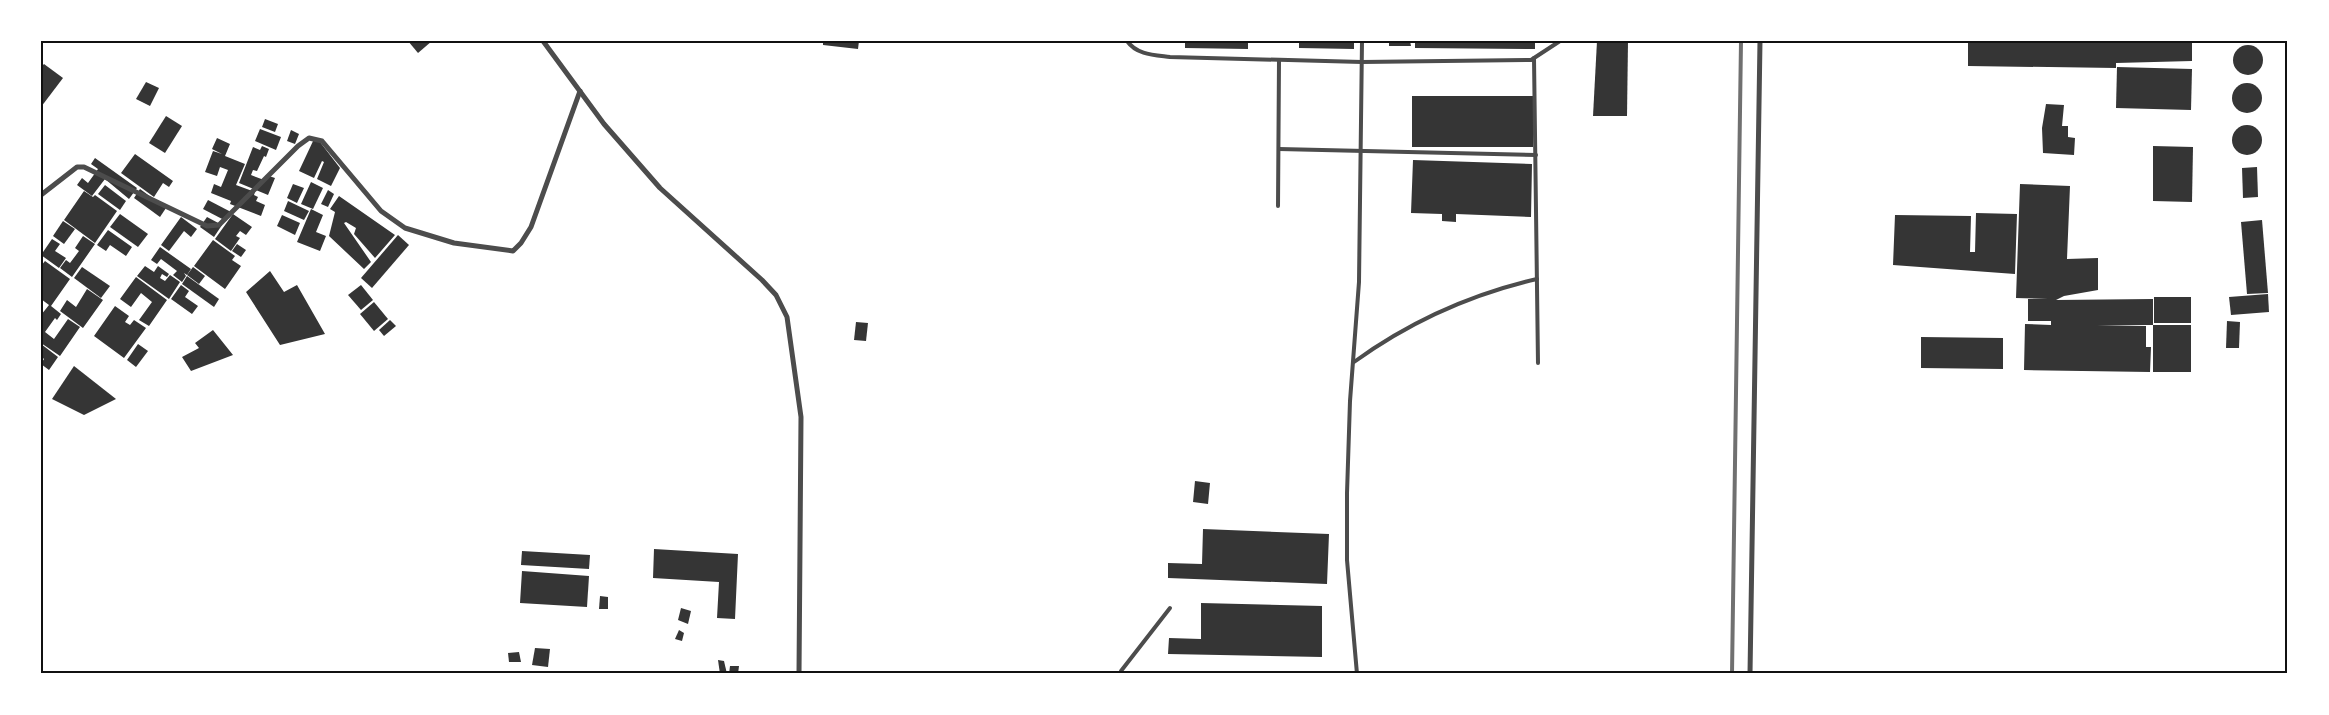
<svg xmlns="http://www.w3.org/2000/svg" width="2329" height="715" font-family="Rubik,sans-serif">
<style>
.building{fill:#353535}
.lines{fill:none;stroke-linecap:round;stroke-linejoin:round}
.service{stroke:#4c4c4c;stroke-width:4}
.minor{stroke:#4c4c4c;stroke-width:5}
.rail{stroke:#707070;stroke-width:4}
.neatline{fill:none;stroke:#111;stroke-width:2}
</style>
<rect width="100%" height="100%" fill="#fff"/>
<g class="building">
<path d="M 408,41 L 432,41 L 418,53 Z"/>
<path d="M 823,41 L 859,41 L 858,49 L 823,45 Z"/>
<path d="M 1185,41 L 1248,41 L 1248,49 L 1185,48 Z"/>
<path d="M 1299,41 L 1354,41 L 1354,49 L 1299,48 Z"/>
<path d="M 1389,41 L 1410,41 L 1411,46 L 1389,46 Z"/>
<path d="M 1415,41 L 1535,41 L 1535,49 L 1415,48 Z"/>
<path d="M 1597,41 L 1628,41 L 1627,116 L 1593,116 Z"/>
<path d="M 1968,41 L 2192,41 L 2192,61 L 2116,63 L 2116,68 L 1968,66 Z"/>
<circle cx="2248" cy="60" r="15"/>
<path d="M 44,64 L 63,78 L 41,107 L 41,67 Z"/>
<path d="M 2117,67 L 2192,69 L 2191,110 L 2116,108 Z"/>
<path d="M 146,82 L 159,88 L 150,106 L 136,99 Z"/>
<circle cx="2247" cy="98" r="15"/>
<rect x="1412" y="96" width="121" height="51"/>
<path d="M 2046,104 L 2064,105 L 2062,126 L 2068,126 L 2068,137 L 2075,138 L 2074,155 L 2043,153 L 2042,128 Z"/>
<path d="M 166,116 L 182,126 L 165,153 L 149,143 Z"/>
<path d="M 265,119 L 278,124 L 275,132 L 262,127 Z"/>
<circle cx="2247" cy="140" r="15"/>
<path d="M 260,129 L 281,137 L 276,150 L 255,141 Z"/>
<path d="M 291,130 L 299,134 L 295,144 L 287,141 Z"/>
<path d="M 217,138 L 230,144 L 225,156 L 245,164 L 236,185 L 255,192 L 254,195 L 258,197 L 256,201 L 265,205 L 261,216 L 230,204 L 231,201 L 211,193 L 214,184 L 221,187 L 228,170 L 220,167 L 217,176 L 205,172 L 213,151 L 222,154 L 212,149 Z"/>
<path d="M 314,139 L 320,142 L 340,168 L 331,186 L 317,179 L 324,162 L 322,161 L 314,178 L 299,171 Z"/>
<path d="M 262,146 L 269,149 L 266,157 L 264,156 L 257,171 L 253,170 L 251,175 L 264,180 L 266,175 L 275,178 L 268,195 L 239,183 L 253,147 L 260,150 Z"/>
<path d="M 2153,146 L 2193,147 L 2192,202 L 2153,201 Z"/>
<path d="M 135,154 L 173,181 L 169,187 L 163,183 L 154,197 L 121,173 Z"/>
<path d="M 95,158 L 137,188 L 129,199 L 105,179 L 92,196 L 77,185 L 82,178 L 88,183 L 98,169 L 91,164 Z"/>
<path d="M 1413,160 L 1532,164 L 1531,217 L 1456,214 L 1456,222 L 1442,221 L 1442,214 L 1411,213 Z"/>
<path d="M 2257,167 L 2258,197 L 2243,198 L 2242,168 Z"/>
<path d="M 311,182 L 323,188 L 313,209 L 301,204 Z"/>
<path d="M 293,184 L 304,188 L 297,203 L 287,198 Z"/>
<path d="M 2020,184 L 2070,186 L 2067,259 L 2098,258 L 2098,290 L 2064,296 L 2056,300 L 2153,299 L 2153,325 L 2191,325 L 2191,372 L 2153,372 L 2153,325 L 2097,325 L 2146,326 L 2146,347 L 2151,347 L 2150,372 L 2024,370 L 2025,324 L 2051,325 L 2051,321 L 2028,321 L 2028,299 L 2048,299 L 2016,298 Z"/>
<path d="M 105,185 L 126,201 L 120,210 L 98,194 Z"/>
<path d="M 140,189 L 166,208 L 160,217 L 134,198 Z"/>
<path d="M 328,190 L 334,194 L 328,207 L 321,204 Z"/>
<path d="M 84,191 L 93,197 L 95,195 L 117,211 L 95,243 L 64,220 Z"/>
<path d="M 339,196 L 395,235 L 375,258 L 354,234 L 356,228 L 346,222 L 344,223 L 371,262 L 364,269 L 329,236 L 335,212 L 330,209 Z"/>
<path d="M 208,200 L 231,212 L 226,221 L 203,209 Z"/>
<path d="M 288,201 L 309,211 L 304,220 L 284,211 Z"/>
<path d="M 311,209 L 323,215 L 316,232 L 326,236 L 320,251 L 297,242 Z"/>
<path d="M 1976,213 L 2017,214 L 2015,274 L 1893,265 L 1895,215 L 1971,216 L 1970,252 L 1975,252 Z"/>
<path d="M 120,214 L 148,234 L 138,247 L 110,227 Z"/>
<path d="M 233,214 L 252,227 L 246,235 L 240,231 L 236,236 L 240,238 L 231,251 L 215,239 Z"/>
<path d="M 282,215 L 300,223 L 295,235 L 277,226 Z"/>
<path d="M 181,217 L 197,229 L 191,237 L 184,231 L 169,251 L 161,245 Z"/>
<path d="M 207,217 L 222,225 L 214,237 L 200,227 Z"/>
<path d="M 2262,220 L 2268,293 L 2247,294 L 2241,222 Z"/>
<path d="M 63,221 L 75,229 L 64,244 L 53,236 Z"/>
<path d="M 108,230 L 132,247 L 126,256 L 110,245 L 106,251 L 97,245 Z"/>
<path d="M 398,235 L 409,245 L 372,288 L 361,278 Z"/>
<path d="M 83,236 L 95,244 L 72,277 L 60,268 L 66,260 L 70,263 L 79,251 L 75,248 Z"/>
<path d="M 52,239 L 60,244 L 55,251 L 66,258 L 59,268 L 41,255 Z"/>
<path d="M 213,240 L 235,256 L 232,260 L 241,266 L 225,289 L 194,266 Z"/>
<path d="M 237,244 L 246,250 L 241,257 L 232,251 Z"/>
<path d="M 160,247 L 191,269 L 187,275 L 184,273 L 186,276 L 182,282 L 173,275 L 177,271 L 161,259 L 157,264 L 151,260 Z"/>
<path d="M 45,261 L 70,279 L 51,306 L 61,314 L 57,320 L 55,318 L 45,332 L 54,339 L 68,319 L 80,327 L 60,356 L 41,343 L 41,315 L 49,305 L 41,299 L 41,266 Z"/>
<path d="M 145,266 L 154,272 L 158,266 L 169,274 L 167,277 L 162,274 L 160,278 L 165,281 L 170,275 L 180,282 L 169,299 L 137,276 Z"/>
<path d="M 82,267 L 110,286 L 101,298 L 74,278 Z"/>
<path d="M 193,267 L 205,276 L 199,284 L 187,275 Z"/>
<path d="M 270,271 L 284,292 L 297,285 L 325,334 L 280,345 L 246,292 Z"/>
<path d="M 187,276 L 219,299 L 214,307 L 182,284 Z"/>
<path d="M 136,277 L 167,300 L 149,326 L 139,320 L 152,302 L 141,293 L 131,307 L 120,299 Z"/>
<path d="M 181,285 L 189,291 L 185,297 L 198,306 L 192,314 L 171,299 Z"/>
<path d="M 361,285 L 373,300 L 361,310 L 348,295 Z"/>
<path d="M 87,289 L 103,300 L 83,328 L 60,311 L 67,300 L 76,307 Z"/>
<path d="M 2268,294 L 2269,312 L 2231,315 L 2229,297 Z"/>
<rect x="2154" y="297" width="37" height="26"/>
<path d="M 374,302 L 388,319 L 374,331 L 360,314 Z"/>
<path d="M 115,306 L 129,316 L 125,322 L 130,325 L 134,320 L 146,328 L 124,358 L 94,336 Z"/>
<path d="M 390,320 L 396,326 L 384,336 L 379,330 Z"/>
<path d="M 2227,321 L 2240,322 L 2239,348 L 2226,348 Z"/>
<path d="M 856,322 L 868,323 L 866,341 L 854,340 Z"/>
<path d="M 213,330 L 233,355 L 191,371 L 182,357 L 199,348 L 195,343 Z"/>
<path d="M 1921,337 L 2003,338 L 2003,369 L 1921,368 Z"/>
<path d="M 41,344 L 58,357 L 49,370 L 41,364 L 44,359 L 41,356 Z"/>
<path d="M 138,344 L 148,351 L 136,367 L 127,360 Z"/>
<path d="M 74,366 L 116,399 L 84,415 L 52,399 Z"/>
<path d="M 1195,481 L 1210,483 L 1208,504 L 1193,502 Z"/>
<path d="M 1203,529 L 1329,534 L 1327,584 L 1168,578 L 1168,563 L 1202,564 Z"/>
<path d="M 654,549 L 738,554 L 735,619 L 717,618 L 719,582 L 653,578 Z"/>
<path d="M 522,551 L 590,555 L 589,569 L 521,565 Z"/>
<path d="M 522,571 L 589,576 L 587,607 L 520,603 Z"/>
<path d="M 600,596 L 608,597 L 608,609 L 599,609 Z"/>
<path d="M 1201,603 L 1322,606 L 1322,657 L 1168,654 L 1169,638 L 1201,639 Z"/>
<path d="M 681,608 L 691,611 L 688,624 L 678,620 Z"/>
<path d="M 679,630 L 684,633 L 682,641 L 675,639 Z"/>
<path d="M 535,648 L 550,649 L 548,667 L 532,665 Z"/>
<path d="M 519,652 L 521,662 L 509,662 L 508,653 Z"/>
<path d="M 718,660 L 724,661 L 727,674 L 720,674 Z"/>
<path d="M 730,666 L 739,666 L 738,674 L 729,674 Z"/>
</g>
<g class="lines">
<g class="service">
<path d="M 1127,41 C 1137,55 1154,55 1170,57 L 1362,62 L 1531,60 L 1560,41"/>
<path d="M 1534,58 L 1538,363"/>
<path d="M 1279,149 L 1536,155"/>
<path d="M 1278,206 L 1279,60"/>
<path d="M 1354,362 C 1408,323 1472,294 1537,279"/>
<path d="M 1124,674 L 1121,671 L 1170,608"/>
<path d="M 1357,674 L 1347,560 L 1347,493 L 1350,401 L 1359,282 L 1362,41"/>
</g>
<g class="minor">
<path d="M 543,41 L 604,124 L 660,188 L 762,280 L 776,295 L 787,317 L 801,417 L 799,674"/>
<path d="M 41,195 L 77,167 L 84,167 L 207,226 L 219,225 L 298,146 L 309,138 L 322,141 L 381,211 L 405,228 L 454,243 L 513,251 L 521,243 L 531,227 L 580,91"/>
<path d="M 1750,674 L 1760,41"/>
</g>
<path class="rail" d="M 1732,674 L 1741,41"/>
</g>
<rect width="2329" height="715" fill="none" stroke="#ffffff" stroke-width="85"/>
<rect x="42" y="42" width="2244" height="630" class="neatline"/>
</svg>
